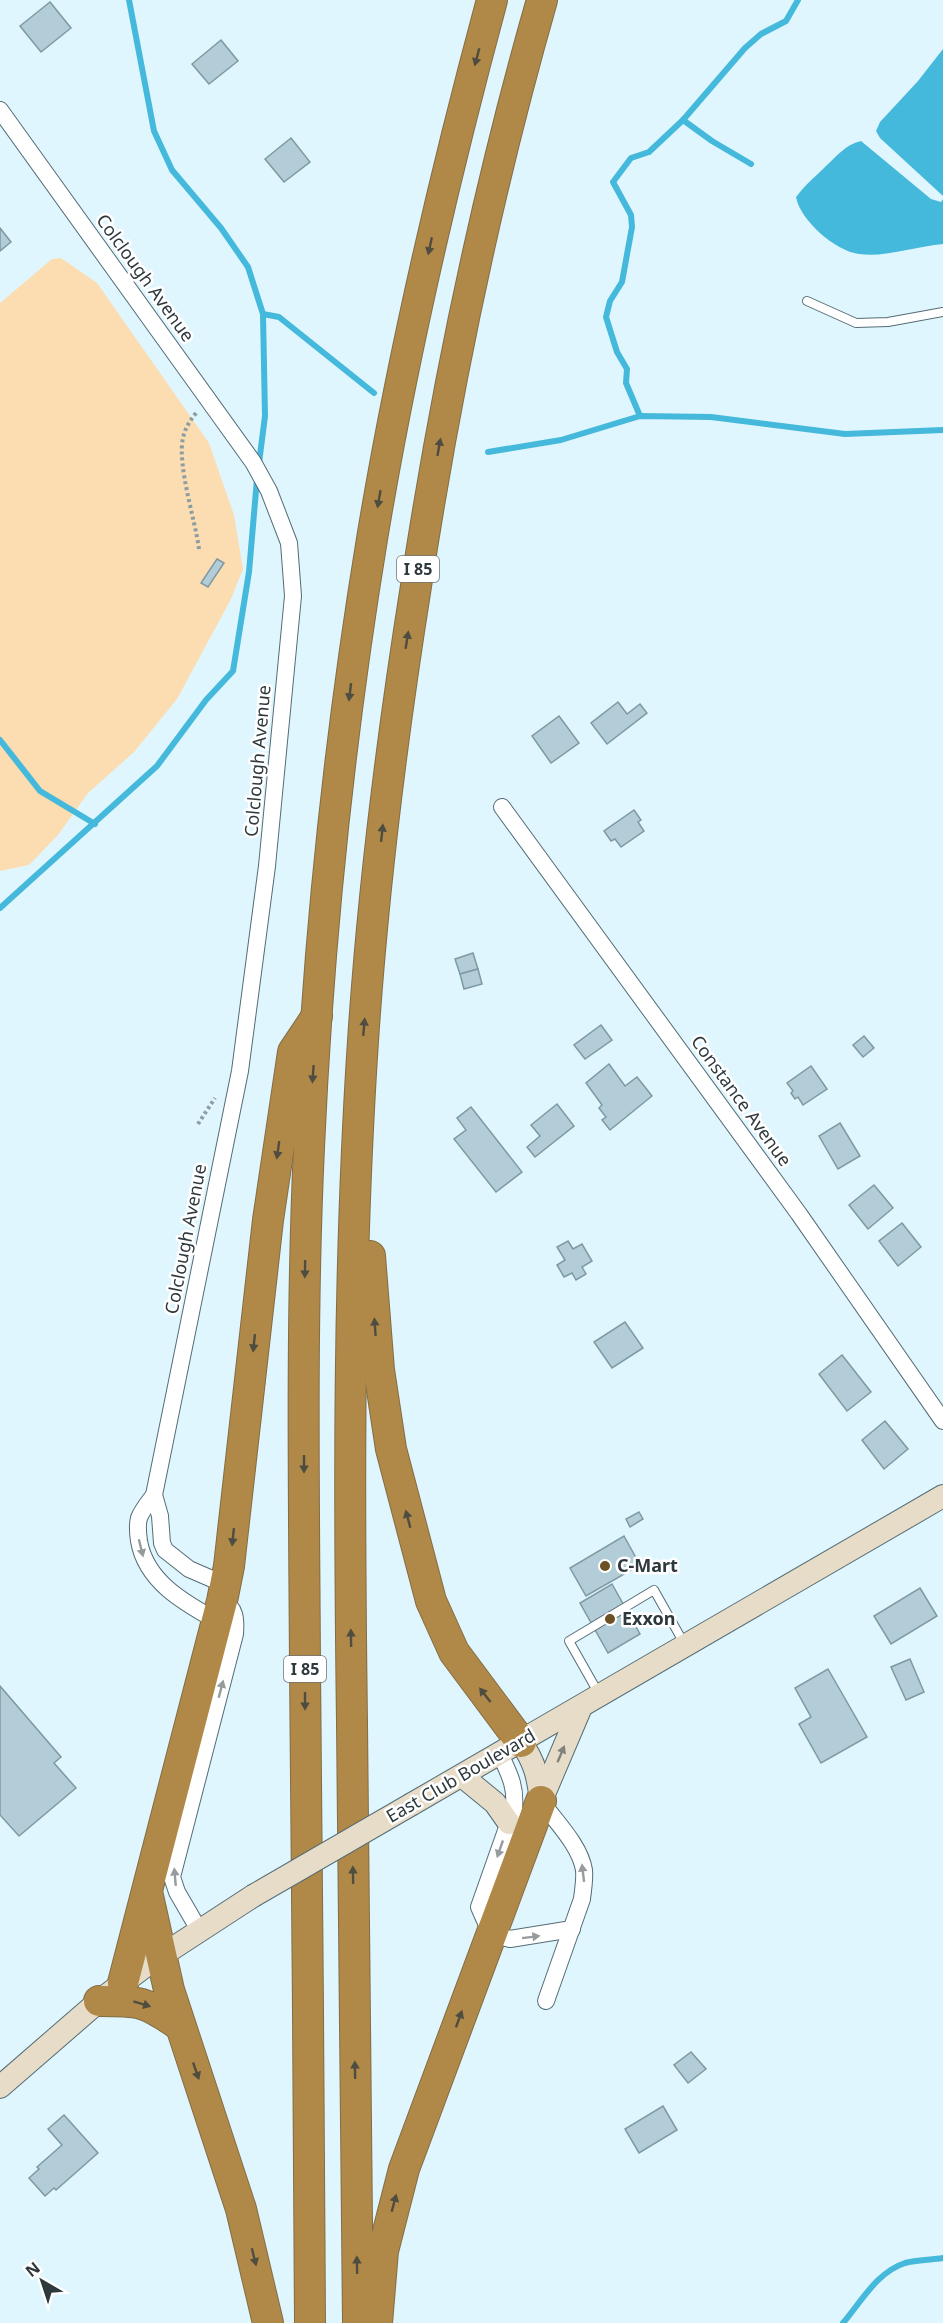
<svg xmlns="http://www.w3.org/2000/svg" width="943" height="2323" font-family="'Noto Sans',sans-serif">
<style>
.green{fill:#fbddb1}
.water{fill:#45b9db}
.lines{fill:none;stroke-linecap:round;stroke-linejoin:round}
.stream{stroke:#45b9db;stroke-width:6}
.building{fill:#b2cdd7;stroke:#7f99a2;stroke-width:1.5}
.lane-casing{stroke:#546c75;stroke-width:10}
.street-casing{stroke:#546c75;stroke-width:18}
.secondary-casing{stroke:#546c75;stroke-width:24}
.highway-casing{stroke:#826d45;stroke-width:32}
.path{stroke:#8c9da3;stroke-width:4;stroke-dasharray:3 3;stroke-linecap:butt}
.lane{stroke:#fff;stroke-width:8}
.street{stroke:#fff;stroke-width:16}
.secondary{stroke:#e7dcc8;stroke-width:22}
.highway{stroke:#b08949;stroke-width:30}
.secondary-bridge-casing{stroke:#546c75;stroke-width:24;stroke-linecap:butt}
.secondary-bridge{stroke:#e7dcc8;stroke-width:22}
.oneway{fill:#4e4d40}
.oneway2{fill:#969c9e}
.oneway3{fill:#81827c}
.poi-dot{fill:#6d5124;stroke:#fff;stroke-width:2}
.labels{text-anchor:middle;stroke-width:5;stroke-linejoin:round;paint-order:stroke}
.shield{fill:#fff;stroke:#6d7477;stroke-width:1.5}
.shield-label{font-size:16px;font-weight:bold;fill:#2e393d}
.street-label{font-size:18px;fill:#2e393d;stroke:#fff}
.poi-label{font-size:18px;font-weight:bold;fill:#2e393d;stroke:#fff;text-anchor:start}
</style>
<rect width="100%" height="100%" fill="#e0f6fe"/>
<path class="green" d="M 61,258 L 97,283 L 209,443 L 234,515 L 243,569 L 231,599 L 177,699 L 134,752 L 88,793 L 58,835 L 29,865 L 0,871 L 0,303 L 52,259 Z"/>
<g class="water">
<path d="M 943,49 L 943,196 L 880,138 L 876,131 L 880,122 L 918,81 Z"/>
<path d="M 861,141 L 931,199 L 941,202 L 943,199 L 943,244 C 917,246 884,258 859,254 C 835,251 800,220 796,197 C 805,185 816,176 826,166 C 838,155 845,145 861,141 Z"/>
</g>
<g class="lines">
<g class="stream">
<path d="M 129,0 L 154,131 L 172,170 L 221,228 L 248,267 L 263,314 L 265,416 L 259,463"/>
<path d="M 683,120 L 712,141 L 751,164"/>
<path d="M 263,314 L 279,317 L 374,393"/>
<path d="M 640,416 L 626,383 L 627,369 L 617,352 L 606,317 L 610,301 L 622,282 L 632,227 L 631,215 L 613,182 L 631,158 L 649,152 L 683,120 L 745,48 L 761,34 L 786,21 L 798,0"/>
<path d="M 488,452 L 561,440 L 640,416 L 711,417 L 845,434 L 943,430"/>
<path d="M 0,740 L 40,791 L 95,824"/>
<path d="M 0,908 L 157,766 L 206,700 L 233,671 L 249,572 L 257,479"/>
<path d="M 843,2323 C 861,2302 877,2272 905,2263 C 916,2260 931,2260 943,2258"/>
</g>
</g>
<g class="building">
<path d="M 50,2 L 71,28 L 41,52 L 20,26 Z"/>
<path d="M 221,40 L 238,61 L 209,84 L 192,64 Z"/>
<path d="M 291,138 L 310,162 L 284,182 L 265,159 Z"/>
<path d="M 0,228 L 11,242 L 0,251 Z"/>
<path d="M 217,559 L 224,563 L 208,587 L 201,583 Z"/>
<path d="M 618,702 L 627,714 L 640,704 L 647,713 L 607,744 L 591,723 Z"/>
<path d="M 559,716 L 579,743 L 551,763 L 532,736 Z"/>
<path d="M 634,810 L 641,820 L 638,822 L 644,831 L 621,847 L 615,839 L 611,841 L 604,831 Z"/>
<path d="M 473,953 L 478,969 L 460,974 L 455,959 Z"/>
<path d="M 478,969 L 482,984 L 464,989 L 460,974 Z"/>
<path d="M 601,1025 L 612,1040 L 585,1059 L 574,1045 Z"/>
<path d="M 864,1036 L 874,1048 L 863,1057 L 853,1045 Z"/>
<path d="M 609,1064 L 625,1086 L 637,1077 L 652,1096 L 610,1130 L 602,1120 L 606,1117 L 599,1108 L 602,1105 L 586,1083 Z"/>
<path d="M 811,1066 L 827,1089 L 803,1105 L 798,1097 L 795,1099 L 791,1093 L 793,1091 L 787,1083 Z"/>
<path d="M 557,1104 L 574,1126 L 535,1157 L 527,1147 L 540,1136 L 531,1125 Z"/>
<path d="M 471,1107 L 522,1172 L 496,1192 L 454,1139 L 466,1130 L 457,1118 Z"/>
<path d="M 840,1123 L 860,1156 L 838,1169 L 819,1136 Z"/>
<path d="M 874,1185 L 893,1208 L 868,1229 L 849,1205 Z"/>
<path d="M 902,1223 L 921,1247 L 898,1266 L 879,1241 Z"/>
<path d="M 568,1241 L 573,1249 L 582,1244 L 592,1261 L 582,1267 L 586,1274 L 576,1280 L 572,1273 L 564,1277 L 557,1265 L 565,1260 L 557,1247 Z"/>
<path d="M 625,1322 L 643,1348 L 612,1368 L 594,1342 Z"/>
<path d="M 842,1355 L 871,1392 L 847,1411 L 819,1374 Z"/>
<path d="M 885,1421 L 908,1449 L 884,1469 L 862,1440 Z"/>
<path d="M 639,1512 L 643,1519 L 630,1527 L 626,1519 Z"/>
<path d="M 624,1536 L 640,1565 L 586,1596 L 570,1568 Z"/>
<path d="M 612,1584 L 640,1634 L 608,1653 L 580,1603 Z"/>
<path d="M 920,1588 L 937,1616 L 891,1644 L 874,1616 Z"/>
<path d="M 910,1659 L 924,1692 L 906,1700 L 891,1667 Z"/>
<path d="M 828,1669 L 867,1737 L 821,1763 L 799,1724 L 811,1717 L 795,1688 Z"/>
<path d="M 0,1686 L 61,1757 L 54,1763 L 76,1788 L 19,1836 L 0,1815 Z"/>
<path d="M 691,2052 L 706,2069 L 688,2083 L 674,2065 Z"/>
<path d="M 663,2106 L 677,2130 L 639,2153 L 625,2129 Z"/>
<path d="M 64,2115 L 98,2153 L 56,2190 L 54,2188 L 45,2196 L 29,2178 L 39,2169 L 37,2167 L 62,2145 L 48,2129 Z"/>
</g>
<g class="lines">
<g class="lane-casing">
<g id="lane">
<path d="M 807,301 L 856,323 L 888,322 L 943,312"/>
<path d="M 599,1694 L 569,1641 L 654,1590 L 685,1645"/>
</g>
</g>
<g class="street-casing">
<g id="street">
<path d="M 0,110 L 253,462 L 269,491 L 289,543 L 293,596 L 267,866 L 240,1071 L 154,1495 C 149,1502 142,1510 139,1518 C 137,1525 138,1534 139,1541 C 146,1582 185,1603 217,1621"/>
<path d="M 502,807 L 799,1214 L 943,1421"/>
<path d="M 154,1495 L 160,1516 L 162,1543 L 165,1550 L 189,1569 L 226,1585"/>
<path d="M 500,1754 C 509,1774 516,1785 514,1808 L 479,1907 L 491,1934 L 510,1939 L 572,1929"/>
<path d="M 541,1801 C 555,1821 580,1845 584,1870 C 585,1880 583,1889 582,1899 L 546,2001"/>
<path d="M 199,1930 L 177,1892 L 172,1877 L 235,1634 C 236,1620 236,1607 222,1601"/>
</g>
</g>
<g class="secondary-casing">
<g id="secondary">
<path d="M 521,1742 C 535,1763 538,1776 541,1801"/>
<path d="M 462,1776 L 495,1803 L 509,1823"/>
<path d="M 541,1801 L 581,1707"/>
<path d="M 412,1804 L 943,1496"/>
<path d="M 0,2087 L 99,2001 L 144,1967 L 253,1896"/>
</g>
</g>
<g class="highway-casing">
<g id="highway">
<path d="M 370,1256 L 379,1370 L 391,1449 L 431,1601 L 454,1652 L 521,1742"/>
<path d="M 148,1896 L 169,1990 L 241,2209 L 268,2323"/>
<path d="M 123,1983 L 222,1601 L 229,1566 L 268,1220 L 293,1052 L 317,1016"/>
<path d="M 99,2001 C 140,2001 145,2001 179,2025"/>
<path d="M 310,2323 C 309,2104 307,1884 305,1665 C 304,1492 301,1320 309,1147 C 318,944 339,740 372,539 C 402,358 444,178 492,0"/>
<path d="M 358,2323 C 356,2123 354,1923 352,1723 C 349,1496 348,1268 363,1041 C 373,889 392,737 416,586 C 446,389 487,192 542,0"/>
<path d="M 377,2323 L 383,2251 L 404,2169 L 541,1801"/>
</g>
</g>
<g class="path">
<path d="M 196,413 C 190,421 185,428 183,438 C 177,465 195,519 199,549"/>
<path d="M 198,1124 L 215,1098"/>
</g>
<use href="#lane" class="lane"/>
<use href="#street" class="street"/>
<use href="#secondary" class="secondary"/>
<use href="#highway" class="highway"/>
<g class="secondary-bridge-casing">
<path id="secondary-bridge" d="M 253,1896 L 412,1804"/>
</g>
<use href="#secondary-bridge" class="secondary-bridge"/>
</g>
<defs><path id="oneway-solid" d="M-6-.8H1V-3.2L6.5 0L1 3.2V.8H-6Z" transform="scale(1.5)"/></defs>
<g class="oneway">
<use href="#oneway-solid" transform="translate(477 57) rotate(105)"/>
<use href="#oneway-solid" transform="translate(430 246) rotate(102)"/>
<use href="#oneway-solid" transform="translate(439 447) rotate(-80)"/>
<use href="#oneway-solid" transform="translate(379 499) rotate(100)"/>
<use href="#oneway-solid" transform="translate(407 640) rotate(-81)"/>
<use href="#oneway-solid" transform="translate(350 692) rotate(97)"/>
<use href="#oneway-solid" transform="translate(382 833) rotate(-84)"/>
<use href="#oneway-solid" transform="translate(364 1027) rotate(-85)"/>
<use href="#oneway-solid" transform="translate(313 1074) rotate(94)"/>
<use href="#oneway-solid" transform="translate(278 1150) rotate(98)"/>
<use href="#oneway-solid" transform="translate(305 1269) rotate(91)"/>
<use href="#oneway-solid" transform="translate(375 1327) rotate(-94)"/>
<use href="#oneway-solid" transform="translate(254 1343) rotate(96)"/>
<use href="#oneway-solid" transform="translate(304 1464) rotate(90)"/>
<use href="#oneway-solid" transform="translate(408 1519) rotate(-105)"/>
<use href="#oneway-solid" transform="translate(233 1537) rotate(96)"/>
<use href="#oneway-solid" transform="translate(351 1638) rotate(-91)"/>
<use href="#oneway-solid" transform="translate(485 1695) rotate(-128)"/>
<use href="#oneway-solid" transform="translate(305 1701) rotate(90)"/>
<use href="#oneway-solid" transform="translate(353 1875) rotate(-91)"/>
<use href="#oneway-solid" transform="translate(142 2004) rotate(17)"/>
<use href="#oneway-solid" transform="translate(459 2019) rotate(-70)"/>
<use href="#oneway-solid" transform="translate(355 2070) rotate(-91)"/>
<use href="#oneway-solid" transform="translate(196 2071) rotate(71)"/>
<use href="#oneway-solid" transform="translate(394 2203) rotate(-75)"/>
<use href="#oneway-solid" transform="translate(254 2257) rotate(76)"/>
<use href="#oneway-solid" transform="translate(357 2265) rotate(-91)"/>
</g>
<g class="oneway2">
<use href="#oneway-solid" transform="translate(141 1548) rotate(76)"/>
<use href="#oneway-solid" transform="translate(221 1689) rotate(-75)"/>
<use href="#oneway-solid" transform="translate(500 1849) rotate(109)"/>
<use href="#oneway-solid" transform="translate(583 1873) rotate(-97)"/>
<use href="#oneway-solid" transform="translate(175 1877) rotate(-95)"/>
<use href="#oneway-solid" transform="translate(531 1937) rotate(-7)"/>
</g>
<use class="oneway3" href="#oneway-solid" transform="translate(561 1754) rotate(-67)"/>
<g class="poi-dot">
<circle cx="605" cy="1566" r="6"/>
<circle cx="610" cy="1619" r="6"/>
</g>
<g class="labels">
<g class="shield">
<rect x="397" y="556" width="42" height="26" rx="4.5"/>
<rect x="284" y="1656" width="42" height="26" rx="4.5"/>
</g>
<g class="shield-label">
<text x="418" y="575">I 85</text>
<text x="305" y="1675">I 85</text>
</g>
<g class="street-label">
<text transform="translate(145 278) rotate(54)" y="6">Colclough Avenue</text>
<text transform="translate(258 761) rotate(-85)" y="6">Colclough Avenue</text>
<text transform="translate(741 1101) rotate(54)" y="6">Constance Avenue</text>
<text transform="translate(186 1239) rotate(-79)" y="6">Colclough Avenue</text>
<text transform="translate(461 1776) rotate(-30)" y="6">East Club Boulevard</text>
</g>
<g class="poi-label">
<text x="617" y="1572">C-Mart</text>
<text x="622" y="1625">Exxon</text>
</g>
</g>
<g transform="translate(42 2281) rotate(321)" stroke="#ffffff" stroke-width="4.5" paint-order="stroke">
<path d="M0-4.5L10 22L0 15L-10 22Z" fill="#2e393d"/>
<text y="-9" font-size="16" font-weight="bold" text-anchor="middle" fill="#2e393d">N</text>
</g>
</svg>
